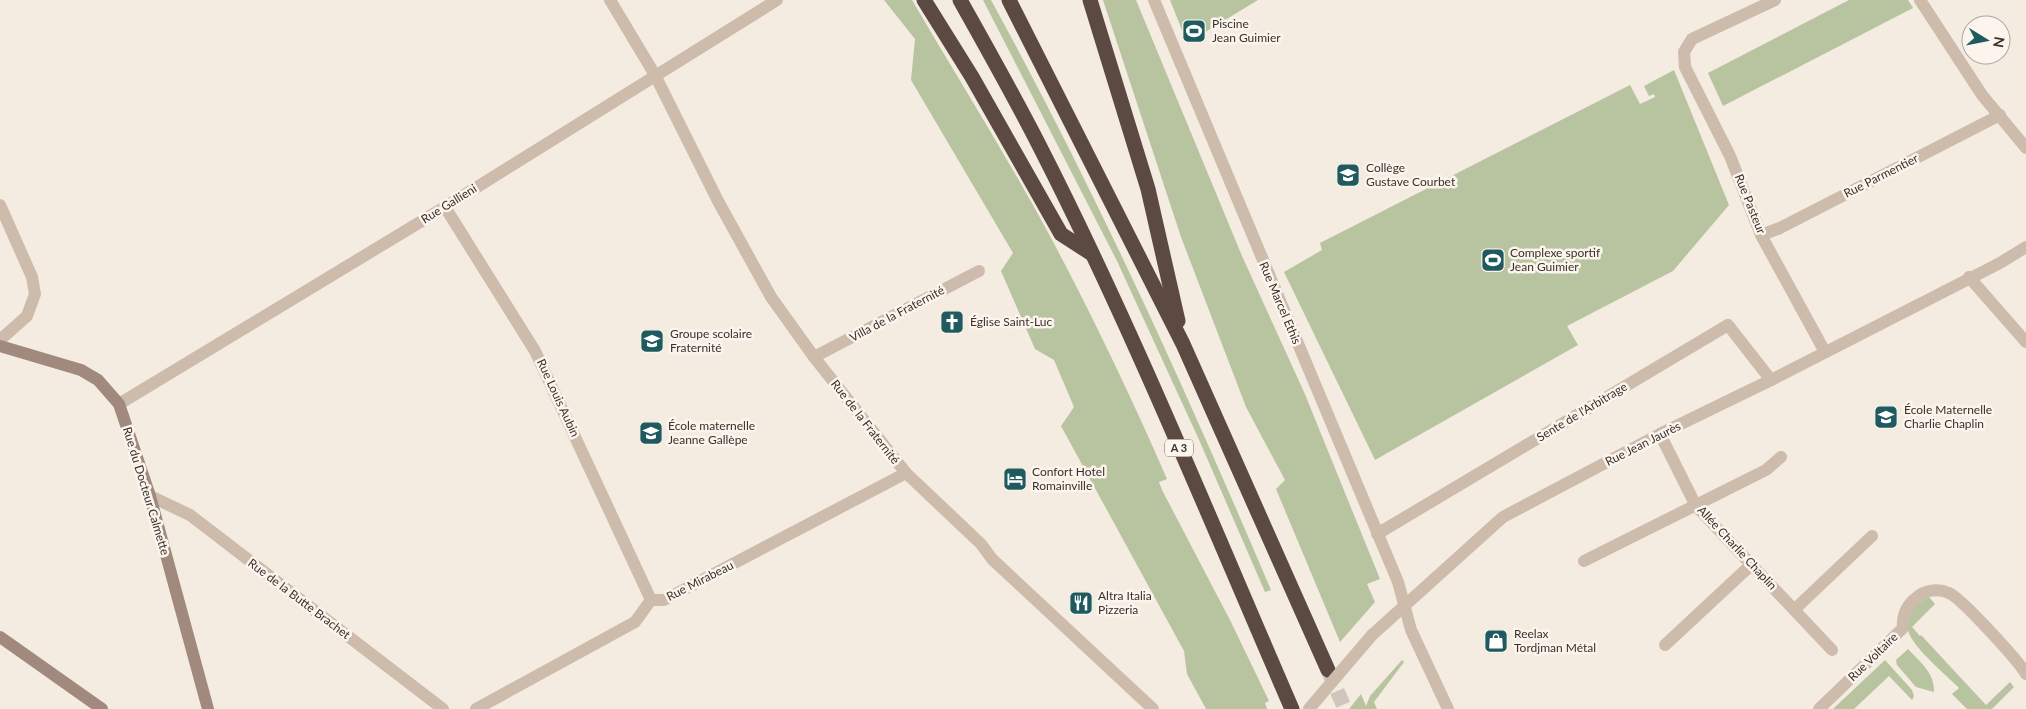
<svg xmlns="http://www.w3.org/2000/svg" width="2026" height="709" font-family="Lato,sans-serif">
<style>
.green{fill:#b8c4a0}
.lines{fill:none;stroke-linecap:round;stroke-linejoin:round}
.motorway-tunnel{stroke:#cfc6bd;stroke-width:15;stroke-dasharray:15 8;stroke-linecap:butt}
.minor{stroke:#cdbbac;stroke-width:12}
.secondary{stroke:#a18a7d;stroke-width:12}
.motorway{stroke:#5c4a42;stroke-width:15}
.minor-bridge{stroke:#cdbbac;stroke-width:12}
.labels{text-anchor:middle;stroke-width:5;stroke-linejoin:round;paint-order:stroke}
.shield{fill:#fbf5ee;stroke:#756b66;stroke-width:1}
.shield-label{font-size:11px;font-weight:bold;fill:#3b302b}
.poi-label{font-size:12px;fill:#3b302b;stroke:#fbf5ee;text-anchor:start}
.street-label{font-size:12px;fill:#3b302b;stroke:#fbf5ee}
</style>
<rect width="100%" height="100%" fill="#f4ebe1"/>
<g class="green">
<path d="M 884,0 L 912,0 C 958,79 1007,156 1050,236 C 1092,315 1131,396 1167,479 L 1159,482 L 1162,490 L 1231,622 L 1269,701 L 1265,703 L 1267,709 L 1206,709 L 1187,674 L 1184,651 L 1061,426 L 1074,407 L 1054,360 L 1035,349 L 1001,271 L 1013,253 L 911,80 L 915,39 Z"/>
<path d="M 983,0 L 991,0 C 1096,191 1186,390 1271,590 L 1265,592 L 1200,442 L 1117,261 Z"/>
<path d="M 1103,0 L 1136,0 L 1242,256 L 1304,392 L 1380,579 L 1367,584 L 1375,602 L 1340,642 L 1276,489 L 1285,480 L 1246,407 L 1181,237 Z"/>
<path d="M 1170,0 L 1258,0 L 1187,43 Z"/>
<path d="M 1849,0 L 1908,0 L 1913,8 L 1723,106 L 1708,73 Z"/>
<path d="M 1674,70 L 1729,205 L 1673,271 L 1567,326 L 1578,345 L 1375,460 L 1284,272 L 1322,250 L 1320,243 L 1630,85 L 1640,104 L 1655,97 L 1654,94 L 1649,96 L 1644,86 Z"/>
<path d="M 1929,597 L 1935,604 L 1912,627 L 1920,636 L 1921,635 L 1986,705 L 2010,682 L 2014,687 L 1992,709 L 1967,709 L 1952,694 L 1959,688 C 1945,674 1922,655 1912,639 C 1901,623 1913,603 1929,597 Z"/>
<path d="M 1908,649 C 1920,662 1935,673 1934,692 L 1916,687 L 1897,665 L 1896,660 Z"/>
<path d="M 1402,660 L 1404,662 L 1374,702 L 1377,709 L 1349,709 L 1361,694 L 1366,706 L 1370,696 Z"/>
<path d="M 1885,660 L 1912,690 L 1914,696 L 1912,700 L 1889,676 L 1854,709 L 1833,709 Z"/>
</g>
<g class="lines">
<path class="motorway-tunnel" d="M 1328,670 L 1345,709"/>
<g class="minor">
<path d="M 610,0 L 655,75 L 718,201 L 771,297 L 814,357 L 906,473 L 981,544 L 992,559 L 1153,709"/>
<path d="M 1154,0 L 1398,582 L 1411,630 L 1448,709"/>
<path d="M 1775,0 L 1692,39 L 1684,52 L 1685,67 L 1730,156 L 1761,235 L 1825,352"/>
<path d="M 1920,0 L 1982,95 L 2026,148"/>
<path d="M 0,205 L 32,277 L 35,294 L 27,316 L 0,340"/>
<path d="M 445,207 L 535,351 L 651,600"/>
<path d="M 1761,235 L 1780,228 L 2000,115"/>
<path d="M 1969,277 L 2026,342"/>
<path d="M 814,357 L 979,271"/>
<path d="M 119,404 L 445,207 L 777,0"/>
<path d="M 1660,434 L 1696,506 L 1832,650"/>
<path d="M 150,496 L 190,515 L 443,709"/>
<path d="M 1377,534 L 1728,325 L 1771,380"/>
<path d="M 1584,561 L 1766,470 L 1781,457"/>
<path d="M 651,600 L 664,600 L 906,473"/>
<path d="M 1795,609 L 1872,536"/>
<path d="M 1372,635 L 1503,517 L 1660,434 L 1771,380 L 2000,263 L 2026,247"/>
<path d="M 1665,645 L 1752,564"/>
<path d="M 476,709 L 635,622 L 651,600"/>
<path d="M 1819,709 L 1903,628 C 1902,616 1906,606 1916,598 C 1924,590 1938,588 1949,593 C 1961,598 2018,660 2026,674"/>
</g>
<g class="secondary">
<path d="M 0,346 L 81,370 L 98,380 L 119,404 L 150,496 L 208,709"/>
<path d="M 0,637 L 102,709"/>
</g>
<g class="motorway">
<path d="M 924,0 L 972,77 L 1061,234 L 1092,254"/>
<path d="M 960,0 C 987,48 1014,96 1039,145 C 1133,329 1210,520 1292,709"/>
<path d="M 1009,0 L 1183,344 L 1328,670"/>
<path d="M 1090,0 L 1148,189 L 1178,321"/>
</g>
<path class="minor-bridge" d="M 1309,709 L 1372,635"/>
</g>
<defs>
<g id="stadium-square" transform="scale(1.25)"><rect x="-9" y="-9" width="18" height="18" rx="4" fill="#1f5a5e" stroke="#fbf5ee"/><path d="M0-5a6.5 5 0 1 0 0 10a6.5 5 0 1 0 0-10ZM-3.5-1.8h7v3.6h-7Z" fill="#fff"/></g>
<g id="school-square" transform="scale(1.25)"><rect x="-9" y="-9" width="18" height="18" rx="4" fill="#1f5a5e" stroke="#fbf5ee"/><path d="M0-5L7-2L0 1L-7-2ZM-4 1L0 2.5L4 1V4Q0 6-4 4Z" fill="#fff"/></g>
<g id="church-square" transform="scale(1.25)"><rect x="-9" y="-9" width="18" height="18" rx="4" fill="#1f5a5e" stroke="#fbf5ee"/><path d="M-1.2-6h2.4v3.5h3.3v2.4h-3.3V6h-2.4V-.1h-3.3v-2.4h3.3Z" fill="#fff"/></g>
<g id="hotel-square" transform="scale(1.25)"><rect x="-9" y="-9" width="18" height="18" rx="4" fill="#1f5a5e" stroke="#fbf5ee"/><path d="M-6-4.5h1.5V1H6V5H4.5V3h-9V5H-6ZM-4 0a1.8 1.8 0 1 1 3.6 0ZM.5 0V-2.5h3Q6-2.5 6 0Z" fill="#fff"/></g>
<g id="restaurant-square" transform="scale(1.25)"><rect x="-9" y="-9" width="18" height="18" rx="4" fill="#1f5a5e" stroke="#fbf5ee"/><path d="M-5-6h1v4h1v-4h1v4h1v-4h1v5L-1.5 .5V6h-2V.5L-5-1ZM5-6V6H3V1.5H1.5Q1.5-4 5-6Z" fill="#fff"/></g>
<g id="shop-square" transform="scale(1.25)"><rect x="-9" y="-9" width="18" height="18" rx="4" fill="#1f5a5e" stroke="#fbf5ee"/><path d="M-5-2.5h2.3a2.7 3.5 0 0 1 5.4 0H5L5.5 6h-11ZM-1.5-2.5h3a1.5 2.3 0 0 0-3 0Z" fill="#fff"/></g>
</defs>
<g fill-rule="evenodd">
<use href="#stadium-square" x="1194" y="31"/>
<use href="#school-square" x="1348" y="175"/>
<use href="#stadium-square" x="1493" y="260"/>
<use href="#church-square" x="952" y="322"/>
<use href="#school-square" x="652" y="341"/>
<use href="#school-square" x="1886" y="417"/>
<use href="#school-square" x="651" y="433"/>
<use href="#hotel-square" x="1015" y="479"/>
<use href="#restaurant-square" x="1081" y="603"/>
<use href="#shop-square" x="1496" y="641"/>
</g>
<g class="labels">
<rect class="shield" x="1165" y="439.5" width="28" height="17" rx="4"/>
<g class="shield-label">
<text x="1179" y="452">A 3</text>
</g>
<g class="poi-label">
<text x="1212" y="28">Piscine<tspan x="1212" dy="14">Jean Guimier</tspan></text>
<text x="1366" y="172">Collège<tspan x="1366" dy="14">Gustave Courbet</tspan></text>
<text x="1510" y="257">Complexe sportif<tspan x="1510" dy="14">Jean Guimier</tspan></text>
<text x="970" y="326">Église Saint-Luc</text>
<text x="670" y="338">Groupe scolaire<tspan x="670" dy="14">Fraternité</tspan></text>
<text x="1904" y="414">École Maternelle<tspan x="1904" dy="14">Charlie Chaplin</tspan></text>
<text x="668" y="430">École maternelle<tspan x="668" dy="14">Jeanne Gallèpe</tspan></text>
<text x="1032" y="476">Confort Hotel<tspan x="1032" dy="14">Romainville</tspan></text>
<text x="1098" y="600">Altra Italia<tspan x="1098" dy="14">Pizzeria</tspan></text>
<text x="1514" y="638">Reelax<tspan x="1514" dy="14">Tordjman Métal</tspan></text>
</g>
<g class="street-label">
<text transform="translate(1881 176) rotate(-27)" y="4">Rue Parmentier</text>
<text transform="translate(449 204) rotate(-32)" y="4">Rue Gallieni</text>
<text transform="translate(1750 204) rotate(68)" y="4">Rue Pasteur</text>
<text transform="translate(1280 303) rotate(67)" y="4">Rue Marcel Ethis</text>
<text transform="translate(897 314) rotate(-28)" y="4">Villa de la Fraternité</text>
<text transform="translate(558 398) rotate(65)" y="4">Rue Louis Aubin</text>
<text transform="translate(1582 412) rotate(-31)" y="4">Sente de l'Arbitrage</text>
<text transform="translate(865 422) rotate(52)" y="4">Rue de la Fraternité</text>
<text transform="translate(1643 444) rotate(-27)" y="4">Rue Jean Jaurès</text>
<text transform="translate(146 491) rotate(73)" y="4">Rue du Docteur Calmette</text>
<text transform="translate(1737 548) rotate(47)" y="4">Allée Charlie Chaplin</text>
<text transform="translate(700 581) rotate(-27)" y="4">Rue Mirabeau</text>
<text transform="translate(299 599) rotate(37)" y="4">Rue de la Butte Brachet</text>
<text transform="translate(1873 657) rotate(-44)" y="4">Rue Voltaire</text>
</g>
</g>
<g transform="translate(1986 40) rotate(100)"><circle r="24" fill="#fbf5ee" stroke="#aea6a0"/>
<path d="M0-4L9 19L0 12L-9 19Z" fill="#1f5a5e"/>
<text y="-8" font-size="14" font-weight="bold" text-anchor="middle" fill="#3b302b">N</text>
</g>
</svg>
